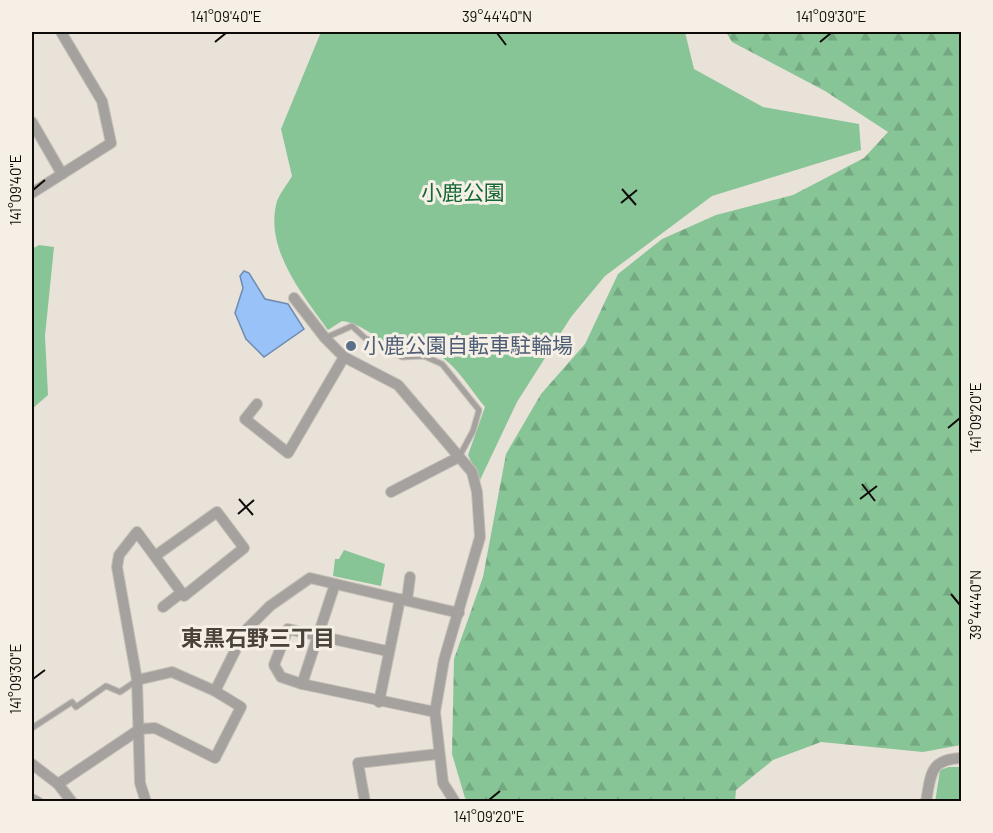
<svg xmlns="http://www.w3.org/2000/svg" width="993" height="833" font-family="Barlow,'Noto Sans JP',sans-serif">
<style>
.forest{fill:url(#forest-firs)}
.park{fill:#88c596}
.water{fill:#98c2f8;stroke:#6f8bb0;stroke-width:1.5}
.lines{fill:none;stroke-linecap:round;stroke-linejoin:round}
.lane-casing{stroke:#c6c0b7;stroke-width:7}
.street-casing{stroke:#c6c0b7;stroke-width:12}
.lane{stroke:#a5a19e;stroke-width:5}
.street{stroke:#a5a19e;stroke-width:10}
.ticks{fill:none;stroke:#0e0c09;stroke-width:2}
.service-dot{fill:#5c6f8a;stroke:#f6efe6;stroke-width:2}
.labels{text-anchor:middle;stroke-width:6;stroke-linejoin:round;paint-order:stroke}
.park-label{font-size:21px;fill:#146835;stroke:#f6efe6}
.service-label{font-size:21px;fill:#4e5e75;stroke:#f6efe6;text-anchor:start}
.neighbourhood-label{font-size:22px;font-weight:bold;fill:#49433b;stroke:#f6efe6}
.neatline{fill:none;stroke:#0e0c09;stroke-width:2}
.ticks-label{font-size:15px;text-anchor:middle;fill:#0e0c09}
</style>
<defs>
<pattern id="forest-firs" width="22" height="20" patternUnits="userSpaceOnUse" patternTransform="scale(1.5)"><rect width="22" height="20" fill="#88c596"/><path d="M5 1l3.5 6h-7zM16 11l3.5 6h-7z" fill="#74a880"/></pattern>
</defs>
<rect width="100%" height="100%" fill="#e9e2d8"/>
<path class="forest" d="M 726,32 L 961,32 L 961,745 L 923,752 L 821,742 L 773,760 L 736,790 L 735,801 L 469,801 L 465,798 L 452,754 L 454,659 L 483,577 L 506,454 L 541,394 L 585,344 L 618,274 L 662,239 L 716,215 L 793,195 L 864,158 L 888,132 L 825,91 L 732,42 Z"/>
<g class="park">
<path d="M 321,32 L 685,32 L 694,69 L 763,107 L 859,124 L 861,150 L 712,196 L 605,276 L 571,317 L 517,402 L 480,480 L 468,455 L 485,407 C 472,392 459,369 443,358 C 431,348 417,352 403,349 C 380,345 366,324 342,321 L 328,330 C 303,295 266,251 276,205 C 278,195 287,185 292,176 L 281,129 Z"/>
<path d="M 39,245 L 54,247 L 45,336 L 48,395 L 32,409 L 32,249 Z"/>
<path d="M 344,550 L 385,564 L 381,586 L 333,576 L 335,559 L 339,559 Z"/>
<path d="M 949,767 L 961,767 L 961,801 L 935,802 L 940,770 Z"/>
</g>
<path class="water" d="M 244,271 L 249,273 L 265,299 L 288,304 L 304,329 L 264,357 L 246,339 L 235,313 L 243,288 L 240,276 Z"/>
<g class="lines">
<g class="lane-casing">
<g id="lane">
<path d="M 325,338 L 352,326 L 365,338 L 402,357 L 424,356 L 442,364 L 479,410 L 473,431 L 459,457"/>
<path d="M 32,728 L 72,702 L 76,707 L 106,686 L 120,692 L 136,681"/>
</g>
</g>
<g class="street-casing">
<g id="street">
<path d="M 32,122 L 62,174"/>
<path d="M 32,193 L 111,143 L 102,101 L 61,32"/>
<path d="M 294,298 L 325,338 L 344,357 L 398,385 L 472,472 L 477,492 L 480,537 L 444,660 L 435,712 L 443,783 L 455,802"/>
<path d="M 257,404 L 245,419 L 288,453 L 344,357"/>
<path d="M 391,492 L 459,457"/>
<path d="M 407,600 L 410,577"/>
<path d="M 163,607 L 181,593"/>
<path d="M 387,651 L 288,629 L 274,665 L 281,677 L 302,684 L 435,712"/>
<path d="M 302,684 L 335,584"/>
<path d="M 215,691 L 245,631 L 270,606 L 310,578 L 459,613"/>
<path d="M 379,702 L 400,599"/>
<path d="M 32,764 L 58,784 L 72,802"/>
<path d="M 58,784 L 140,729 L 155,728 L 215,758 L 241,707 L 215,691 L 172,672 L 137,680"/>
<path d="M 32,799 L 38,802"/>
<path d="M 146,802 L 140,783 L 137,680 L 117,567 L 119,555 L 137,532 L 184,596 L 244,548 L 217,512 L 155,556"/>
<path d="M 365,802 L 358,763 L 438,754"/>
<path d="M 926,802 C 931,775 929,759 962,758"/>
</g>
</g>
<use href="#lane" class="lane"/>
<use href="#street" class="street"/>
</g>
<path class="ticks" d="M 497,33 L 506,45M 215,42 L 226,33M 820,42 L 831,33M 622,189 L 636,205M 33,190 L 45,180M 621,203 L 637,190M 948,428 L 960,418M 862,484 L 875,501M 239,499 L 253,515M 860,499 L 877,486M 238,514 L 254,500M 951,594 L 960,605M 33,679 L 45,670M 489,800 L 500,791"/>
<circle class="service-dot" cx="351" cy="346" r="6"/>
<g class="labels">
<g class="park-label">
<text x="463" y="200">小鹿公園</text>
</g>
<g class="service-label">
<text x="363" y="353">小鹿公園自転車駐輪場</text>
</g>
<g class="neighbourhood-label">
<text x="258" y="646">東黒石野三丁目</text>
</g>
</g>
<rect width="993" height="833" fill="none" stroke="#f6efe6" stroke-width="66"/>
<rect x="33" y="33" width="927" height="767" class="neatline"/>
<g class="ticks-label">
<text x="226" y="22">141°09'40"E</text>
<text x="497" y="22">39°44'40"N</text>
<text x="831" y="22">141°09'30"E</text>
<text transform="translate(16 190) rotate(-90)" y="5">141°09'40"E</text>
<text transform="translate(976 418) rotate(-90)" y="5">141°09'20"E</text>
<text transform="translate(976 605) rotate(-90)" y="5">39°44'40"N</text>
<text transform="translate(16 679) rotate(-90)" y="5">141°09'30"E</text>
<text x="489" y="822">141°09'20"E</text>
</g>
</svg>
